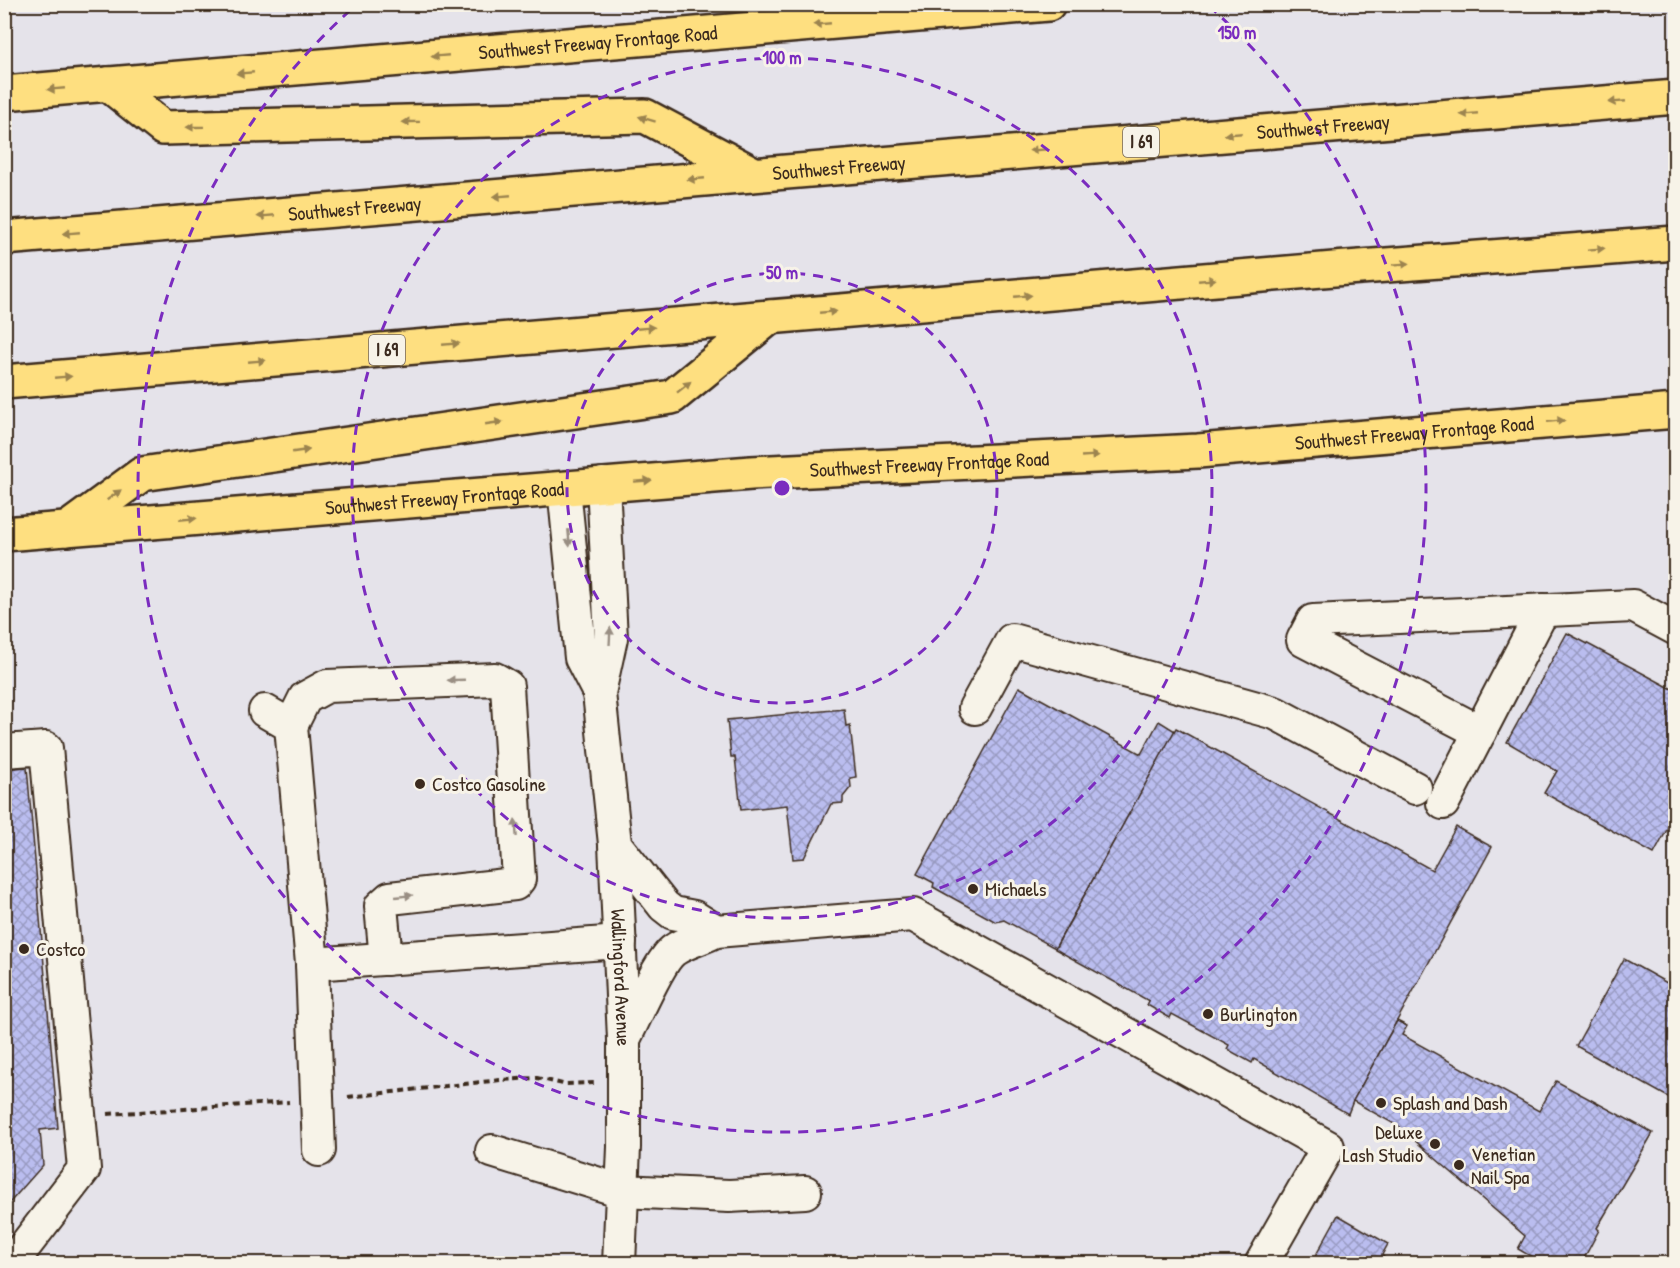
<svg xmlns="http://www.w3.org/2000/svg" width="1680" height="1268" font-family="'Patrick Hand',sans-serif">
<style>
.building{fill:url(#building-cross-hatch);stroke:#3b2a1e;stroke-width:1.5}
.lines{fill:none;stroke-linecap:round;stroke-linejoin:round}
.minor-casing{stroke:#3b2a1e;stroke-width:36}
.major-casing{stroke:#3b2a1e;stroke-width:38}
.highway-casing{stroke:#3b2a1e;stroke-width:38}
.path{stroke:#3b2a1e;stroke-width:4;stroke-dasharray:6 4.5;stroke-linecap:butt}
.minor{stroke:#f7f3e8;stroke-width:32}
.major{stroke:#fedf80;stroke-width:33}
.highway{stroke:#fedf80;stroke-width:33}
.oneway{fill:#9c844f}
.oneway2{fill:#998e83}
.ring{fill:none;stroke:#7b2cbf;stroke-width:3;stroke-dasharray:10 8}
.poi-dot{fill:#3b2a1e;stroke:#f7f3e8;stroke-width:2}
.labels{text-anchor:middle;stroke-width:6;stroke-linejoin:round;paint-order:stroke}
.shield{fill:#f7f3e8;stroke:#73665b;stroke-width:1.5}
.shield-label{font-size:18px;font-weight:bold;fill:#3b2a1e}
.street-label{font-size:20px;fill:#3b2a1e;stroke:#f7f3e8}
.poi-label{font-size:20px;fill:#3b2a1e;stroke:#f7f3e8;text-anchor:start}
.centre{fill:#7b2cbf;stroke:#f7f3e8;stroke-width:3}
.ring-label{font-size:18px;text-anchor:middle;font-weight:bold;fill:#7b2cbf;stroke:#f7f3e8;stroke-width:6;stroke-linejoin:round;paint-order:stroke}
</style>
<defs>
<pattern id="building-cross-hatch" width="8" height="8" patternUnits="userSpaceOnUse" patternTransform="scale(1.5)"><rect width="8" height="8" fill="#babdef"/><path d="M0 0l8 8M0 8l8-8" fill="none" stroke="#989ac1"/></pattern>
</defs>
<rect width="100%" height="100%" fill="#e5e3ea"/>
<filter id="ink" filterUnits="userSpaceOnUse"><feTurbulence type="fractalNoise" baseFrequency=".0167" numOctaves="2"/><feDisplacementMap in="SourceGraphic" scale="12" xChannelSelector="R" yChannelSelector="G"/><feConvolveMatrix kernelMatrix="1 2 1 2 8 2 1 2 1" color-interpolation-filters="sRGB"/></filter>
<g filter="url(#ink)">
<g class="building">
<path d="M 1567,633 L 1676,691 L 1676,813 L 1654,854 L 1544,793 L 1557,771 L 1507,742 Z"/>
<path d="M 1019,687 L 1141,754 L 1159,721 L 1175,731 L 1055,948 L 1004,920 L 996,922 L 933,887 L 934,883 L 917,874 Z"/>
<path d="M 844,709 L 846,726 L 850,725 L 856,777 L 850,778 L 851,787 L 843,797 L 843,803 L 831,804 L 804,858 L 793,859 L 787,805 L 741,810 L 735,757 L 731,757 L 727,720 Z"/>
<path d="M 1176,728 L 1432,870 L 1456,827 L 1492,847 L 1353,1101 L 1348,1114 L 1254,1059 L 1252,1063 L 1227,1049 L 1229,1045 L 1172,1014 L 1170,1018 L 1147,1005 L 1149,1001 L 1055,949 Z"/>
<path d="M 27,767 L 58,1128 L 40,1130 L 43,1165 L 4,1209 L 4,769 Z"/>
<path d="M 1624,959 L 1676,988 L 1676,1083 L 1668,1097 L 1576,1046 Z"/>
<path d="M 1397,1021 L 1407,1026 L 1402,1035 L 1539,1111 L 1556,1081 L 1653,1133 L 1597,1228 L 1599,1230 L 1581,1264 L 1544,1264 L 1518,1249 L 1525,1236 L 1398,1126 L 1353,1101 Z"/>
<path d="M 1338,1215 L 1388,1244 L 1382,1255 L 1390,1264 L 1311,1264 Z"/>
</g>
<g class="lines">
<g class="minor-casing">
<g id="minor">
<path id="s1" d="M 603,484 L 611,638 L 599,693 L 615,844 L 624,1039 L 624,1147 L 619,1264"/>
<path d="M 564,488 L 581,658 L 599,693"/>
<path d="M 975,708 L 1012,640 L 1275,713 L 1415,788"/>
<path d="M 265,711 L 291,726 L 312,964 L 319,1150"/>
<path d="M 291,726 L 305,698 L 327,686 L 495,679 L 507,686 L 519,879 L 515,884 L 390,898 L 381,906 L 386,959"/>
<path d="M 1480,732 L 1303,640 L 1313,621 L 1633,606 L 1676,629"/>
<path d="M 4,751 L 46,748 L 84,1169 L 11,1264"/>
<path d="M 1443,803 L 1543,610"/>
<path d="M 615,844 L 664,906 L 673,913 L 694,917 L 716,931"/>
<path d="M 312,964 L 620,942"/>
<path d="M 624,1039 C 634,1021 659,960 674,950 C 685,942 703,938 716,931 L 913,915 L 1328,1147 L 1261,1264"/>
<path d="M 492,1151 L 622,1191 L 729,1196 L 805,1192"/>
</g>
</g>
<g class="major-casing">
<g id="major">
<path id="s2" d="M 4,93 L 1048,4"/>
<path id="s3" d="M 4,534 L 751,473 L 1198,451 L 1676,411"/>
</g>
</g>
<g class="highway-casing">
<g id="highway">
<path d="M 108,84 L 163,128 L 645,116 L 754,174"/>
<path id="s4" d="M 4,238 L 1676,97"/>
<path d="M 4,382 L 1334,269 L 1676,243"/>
<path d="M 67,529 L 142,474 L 672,397 L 770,317"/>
</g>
</g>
<g class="path">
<path d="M 348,1097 L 500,1080 L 537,1078 L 563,1084 L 594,1083"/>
<path d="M 108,1114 L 289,1102"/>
</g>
<use href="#minor" class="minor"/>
<use href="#major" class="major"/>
<use href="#highway" class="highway"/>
</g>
<defs><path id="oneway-solid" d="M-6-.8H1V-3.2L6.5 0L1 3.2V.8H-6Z" transform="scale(1.5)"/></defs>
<g class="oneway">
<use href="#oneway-solid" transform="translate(822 24) rotate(175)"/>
<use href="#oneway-solid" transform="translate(440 56) rotate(175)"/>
<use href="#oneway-solid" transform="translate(245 73) rotate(175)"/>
<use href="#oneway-solid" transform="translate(56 89) rotate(175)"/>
<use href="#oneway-solid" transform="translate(1617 102) rotate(175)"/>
<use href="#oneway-solid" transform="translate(1469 114) rotate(175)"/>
<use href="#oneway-solid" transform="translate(647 119) rotate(-163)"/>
<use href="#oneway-solid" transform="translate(411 122) rotate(179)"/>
<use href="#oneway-solid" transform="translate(195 127) rotate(179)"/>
<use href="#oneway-solid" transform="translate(1233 134) rotate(175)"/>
<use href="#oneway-solid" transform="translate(1038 150) rotate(175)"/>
<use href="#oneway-solid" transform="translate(696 179) rotate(175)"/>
<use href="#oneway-solid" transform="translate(502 196) rotate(175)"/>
<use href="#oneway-solid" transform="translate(266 216) rotate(175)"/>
<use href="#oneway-solid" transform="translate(71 233) rotate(175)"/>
<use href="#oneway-solid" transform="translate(1596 249) rotate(-4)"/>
<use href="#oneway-solid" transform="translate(1401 264) rotate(-4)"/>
<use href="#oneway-solid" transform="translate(1207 280) rotate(-5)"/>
<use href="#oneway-solid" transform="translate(1023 296) rotate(-5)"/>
<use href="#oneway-solid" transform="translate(828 312) rotate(-5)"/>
<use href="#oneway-solid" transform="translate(646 328) rotate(-5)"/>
<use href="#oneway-solid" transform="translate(451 344) rotate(-5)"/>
<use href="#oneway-solid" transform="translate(257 361) rotate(-5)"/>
<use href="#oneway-solid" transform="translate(63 377) rotate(-5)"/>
<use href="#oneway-solid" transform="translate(684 387) rotate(-39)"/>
<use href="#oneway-solid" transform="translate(1556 421) rotate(-5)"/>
<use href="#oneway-solid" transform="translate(494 423) rotate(-8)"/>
<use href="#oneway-solid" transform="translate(301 451) rotate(-8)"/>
<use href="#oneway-solid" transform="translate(1090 456) rotate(-3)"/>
<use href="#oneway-solid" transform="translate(643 481) rotate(-4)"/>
<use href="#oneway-solid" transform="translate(114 495) rotate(-36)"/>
<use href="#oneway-solid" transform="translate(188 519) rotate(-5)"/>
</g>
<g class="oneway2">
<use href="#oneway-solid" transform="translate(569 538) rotate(85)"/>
<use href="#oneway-solid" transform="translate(610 636) rotate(-87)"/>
<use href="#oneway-solid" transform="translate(456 680) rotate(178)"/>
<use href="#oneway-solid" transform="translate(516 828) rotate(-94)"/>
<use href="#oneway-solid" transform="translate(404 896) rotate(-6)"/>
</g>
</g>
<g class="ring">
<circle cx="782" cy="488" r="215"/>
<circle cx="782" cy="488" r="430"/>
<path d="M1209 6A644 644 0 1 1 355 6"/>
</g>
<g class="poi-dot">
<circle cx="420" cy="784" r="6"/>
<circle cx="973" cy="889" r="6"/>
<circle cx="24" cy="949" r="6"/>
<circle cx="1208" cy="1014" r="6"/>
<circle cx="1381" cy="1103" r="6"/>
<circle cx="1435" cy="1144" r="6"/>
<circle cx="1459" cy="1165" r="6"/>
</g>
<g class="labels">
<g class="shield">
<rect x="1123" y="127" width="36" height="30" rx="4.5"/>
<rect x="369" y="335" width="36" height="30" rx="4.5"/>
</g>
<g class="shield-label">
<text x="1141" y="148">I 69</text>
<text x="387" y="356">I 69</text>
</g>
<g class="street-label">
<text dy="7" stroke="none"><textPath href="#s2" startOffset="596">Southwest Freeway Frontage Road</textPath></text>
<text dy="7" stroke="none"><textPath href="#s4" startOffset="1324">Southwest Freeway</textPath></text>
<text dy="7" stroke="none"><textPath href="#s4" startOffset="838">Southwest Freeway</textPath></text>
<text dy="7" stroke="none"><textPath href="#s4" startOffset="352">Southwest Freeway</textPath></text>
<text dy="7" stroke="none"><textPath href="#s3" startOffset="1414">Southwest Freeway Frontage Road</textPath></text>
<text dy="7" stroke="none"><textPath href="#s3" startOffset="928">Southwest Freeway Frontage Road</textPath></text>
<text dy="7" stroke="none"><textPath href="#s3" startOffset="442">Southwest Freeway Frontage Road</textPath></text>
<text dy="7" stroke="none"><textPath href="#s1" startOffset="496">Wallingford Avenue</textPath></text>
</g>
<g class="poi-label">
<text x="432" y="791">Costco Gasoline</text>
<text x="985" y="896">Michaels</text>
<text x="36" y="956">Costco</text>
<text x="1220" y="1021">Burlington</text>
<text x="1393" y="1110">Splash and Dash</text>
<text x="1423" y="1139" text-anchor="end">Deluxe<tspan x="1423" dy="23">Lash Studio</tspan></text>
<text x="1471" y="1161">Venetian<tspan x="1471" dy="23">Nail Spa</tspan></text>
</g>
</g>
<circle cx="782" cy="488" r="9" class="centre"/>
<g class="ring-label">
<text x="1237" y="39">150 m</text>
<text x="782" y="64">100 m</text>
<text x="782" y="279">50 m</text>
</g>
<rect width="1680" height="1268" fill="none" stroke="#f7f3e8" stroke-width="24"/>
<rect x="12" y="12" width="1656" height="1244" fill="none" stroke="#3b2a1e" stroke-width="2" filter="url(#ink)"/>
</svg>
